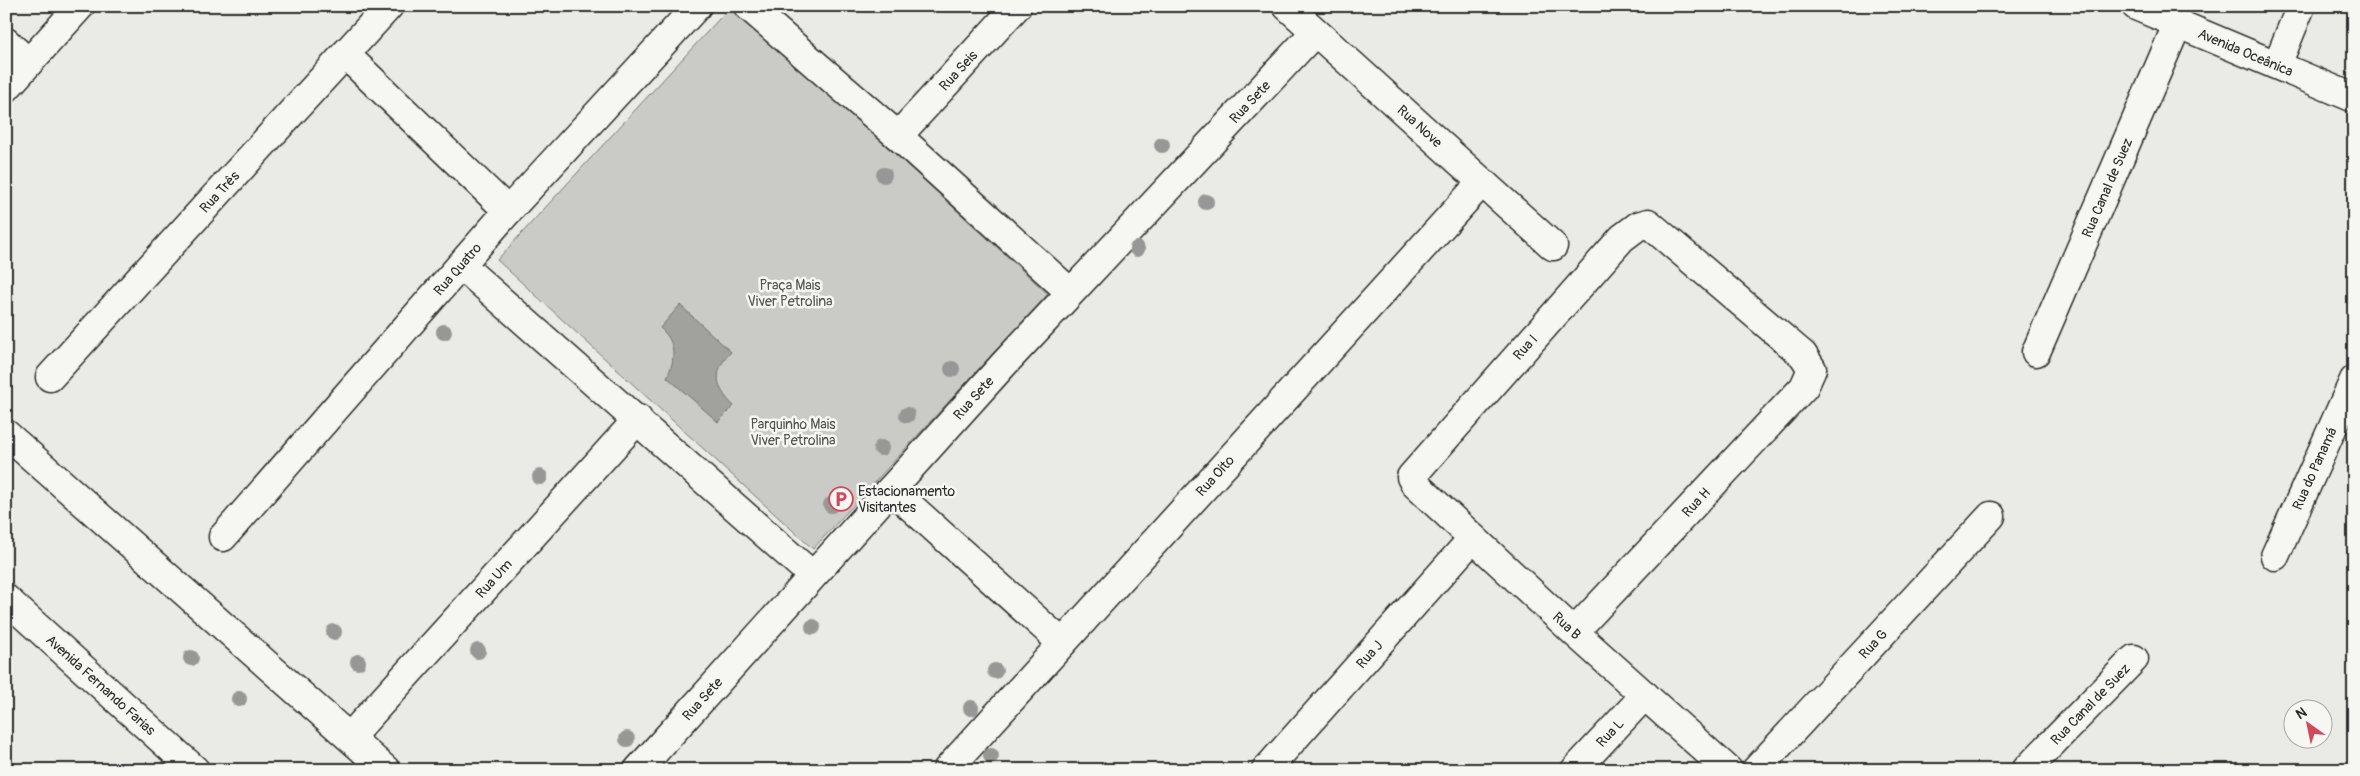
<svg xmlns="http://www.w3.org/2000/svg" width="2360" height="776" font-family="Pangolin,sans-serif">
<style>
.green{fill:#cacac7;stroke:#7a7a79}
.water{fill:#a1a19e;stroke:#727270}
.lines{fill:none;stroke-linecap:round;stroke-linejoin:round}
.minor-casing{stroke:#2b2b2b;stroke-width:31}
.major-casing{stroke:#2b2b2b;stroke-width:31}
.minor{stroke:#f6f6f2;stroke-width:28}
.major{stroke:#f6f6f2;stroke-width:28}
.tree{fill:#979795}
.labels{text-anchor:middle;stroke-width:5;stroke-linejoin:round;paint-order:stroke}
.street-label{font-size:14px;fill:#2b2b2b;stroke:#f6f6f2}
.park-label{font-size:14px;fill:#535352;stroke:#f6f6f2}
.poi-label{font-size:14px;fill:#2b2b2b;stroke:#f6f6f2;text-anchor:start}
</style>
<rect width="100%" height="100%" fill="#eaeae6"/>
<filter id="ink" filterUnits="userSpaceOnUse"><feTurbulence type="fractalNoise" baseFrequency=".02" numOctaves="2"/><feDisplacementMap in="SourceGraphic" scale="10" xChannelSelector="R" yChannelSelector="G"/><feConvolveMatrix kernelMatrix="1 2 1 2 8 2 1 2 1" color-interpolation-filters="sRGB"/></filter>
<g filter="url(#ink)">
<path class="green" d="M 731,6 L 734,6 L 1048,294 L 813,549 L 497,260 Z"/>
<path class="water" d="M 680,305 L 731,352 C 712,371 715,388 734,406 L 718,422 L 667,377 C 676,359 676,341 660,328 Z"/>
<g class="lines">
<g class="minor-casing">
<g id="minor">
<path d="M 748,6 L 898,136 L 1070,292"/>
<path id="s1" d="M 1287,6 L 1553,246"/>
<path id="s2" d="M 2136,6 L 2354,98"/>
<path d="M 6,42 L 28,62"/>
<path d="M 345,54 L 508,211"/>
<path d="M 2277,65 L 2301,6"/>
<path d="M 6,88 L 80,6"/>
<path id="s3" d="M 898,136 L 1017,6"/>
<path d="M 462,266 L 812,575"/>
<path id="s4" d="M 2036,352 L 2178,23"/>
<path id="s5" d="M 50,377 L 389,6"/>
<path d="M 6,434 L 386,770"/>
<path d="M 891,489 L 1062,643"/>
<path id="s6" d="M 223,537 L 508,211 L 697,6"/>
<path id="s7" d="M 2275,556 L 2354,380"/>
<path id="s8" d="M 1574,632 L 1804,387 L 1812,369 L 1803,355 L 1648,223 L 1638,226 L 1622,238 L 1411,477 L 1415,484 L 1574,632 L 1728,770"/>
<path id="s9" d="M 350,737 L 638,419"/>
<path id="s10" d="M 638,770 L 1003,365 L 1315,32"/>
<path id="s11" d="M 947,770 L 1482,182"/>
<path id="s12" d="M 1266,770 L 1473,538"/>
<path id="s13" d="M 1575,770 L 1645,695"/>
<path id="s14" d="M 1756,770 L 1991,516"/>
<path id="s15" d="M 2026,770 L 2134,659"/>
</g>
</g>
<g class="major-casing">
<g id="major">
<path id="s16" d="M 6,599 L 195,770"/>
</g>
</g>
<use href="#minor" class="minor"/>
<use href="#major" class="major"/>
</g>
<g class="tree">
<circle cx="1162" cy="145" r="8"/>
<circle cx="884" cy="175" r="8"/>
<circle cx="1206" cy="202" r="8"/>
<circle cx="1137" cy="249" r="8"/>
<circle cx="444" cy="332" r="8"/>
<circle cx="952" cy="369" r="8"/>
<circle cx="907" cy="415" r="8"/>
<circle cx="881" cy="448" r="8"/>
<circle cx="540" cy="477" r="8"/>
<circle cx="831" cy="505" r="8"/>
<circle cx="813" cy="627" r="8"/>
<circle cx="334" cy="632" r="8"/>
<circle cx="478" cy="651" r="8"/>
<circle cx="191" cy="658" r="8"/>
<circle cx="358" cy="662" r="8"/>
<circle cx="995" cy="671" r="8"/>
<circle cx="239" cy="699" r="8"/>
<circle cx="971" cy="708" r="8"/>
<circle cx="627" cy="739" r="8"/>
<circle cx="991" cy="756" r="8"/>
</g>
</g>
<defs>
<g id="parking-ring" transform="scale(1.25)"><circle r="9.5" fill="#f6f6f2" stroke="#d1495b" stroke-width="1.5"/><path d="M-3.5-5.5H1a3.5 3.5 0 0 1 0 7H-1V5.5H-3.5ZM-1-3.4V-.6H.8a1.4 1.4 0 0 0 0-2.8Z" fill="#d1495b"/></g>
</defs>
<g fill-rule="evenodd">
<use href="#parking-ring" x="841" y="499"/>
</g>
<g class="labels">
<g class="street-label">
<text dy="5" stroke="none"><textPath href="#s2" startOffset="119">Avenida Oceânica</textPath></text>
<text dy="5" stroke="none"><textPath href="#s3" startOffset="89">Rua Seis</textPath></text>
<text dy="5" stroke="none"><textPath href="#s10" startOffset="906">Rua Sete</textPath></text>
<text dy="5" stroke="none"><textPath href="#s1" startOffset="179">Rua Nove</textPath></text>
<text dy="5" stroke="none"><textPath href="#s4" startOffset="179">Rua Canal de Suez</textPath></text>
<text dy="5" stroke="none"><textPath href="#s5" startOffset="251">Rua Três</textPath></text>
<text dy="5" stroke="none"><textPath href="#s6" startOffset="356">Rua Quatro</textPath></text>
<text transform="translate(1525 347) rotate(-48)" y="5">Rua I</text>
<text dy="5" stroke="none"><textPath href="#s10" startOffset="501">Rua Sete</textPath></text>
<text dy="5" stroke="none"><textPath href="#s7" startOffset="96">Rua do Panamá</textPath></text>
<text dy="5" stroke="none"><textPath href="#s11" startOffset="398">Rua Oito</textPath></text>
<text dy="5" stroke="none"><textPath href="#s8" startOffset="178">Rua H</textPath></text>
<text dy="5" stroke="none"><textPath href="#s9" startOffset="214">Rua Um</textPath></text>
<text dy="5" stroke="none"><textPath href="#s8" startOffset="1141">Rua B</textPath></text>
<text dy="5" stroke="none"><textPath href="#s14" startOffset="172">Rua G</textPath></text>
<text dy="5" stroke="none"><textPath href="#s12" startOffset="155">Rua J</textPath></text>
<text dy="5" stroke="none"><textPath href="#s16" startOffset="128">Avenida Fernando Farias</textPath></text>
<text dy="5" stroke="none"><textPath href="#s10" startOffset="96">Rua Sete</textPath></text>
<text dy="5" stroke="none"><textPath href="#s15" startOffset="92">Rua Canal de Suez</textPath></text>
<text dy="5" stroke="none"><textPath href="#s13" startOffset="51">Rua L</textPath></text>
</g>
<g class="park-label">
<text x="790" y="290">Praça Mais<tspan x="790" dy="16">Viver Petrolina</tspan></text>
<text x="793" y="429">Parquinho Mais<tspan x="793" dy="16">Viver Petrolina</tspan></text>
</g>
<g class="poi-label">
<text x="858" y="496">Estacionamento<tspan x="858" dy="16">Visitantes</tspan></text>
</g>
</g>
<rect width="2360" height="776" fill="none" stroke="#f6f6f2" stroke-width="25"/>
<rect x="12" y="12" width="2335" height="751" fill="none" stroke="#2b2b2b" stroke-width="2" filter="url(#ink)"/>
<g transform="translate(2308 724) rotate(327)"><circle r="24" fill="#f6f6f2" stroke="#a5a5a2"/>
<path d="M0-4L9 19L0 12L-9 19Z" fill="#d1495b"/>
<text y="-8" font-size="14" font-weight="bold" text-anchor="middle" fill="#2b2b2b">N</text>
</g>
</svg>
